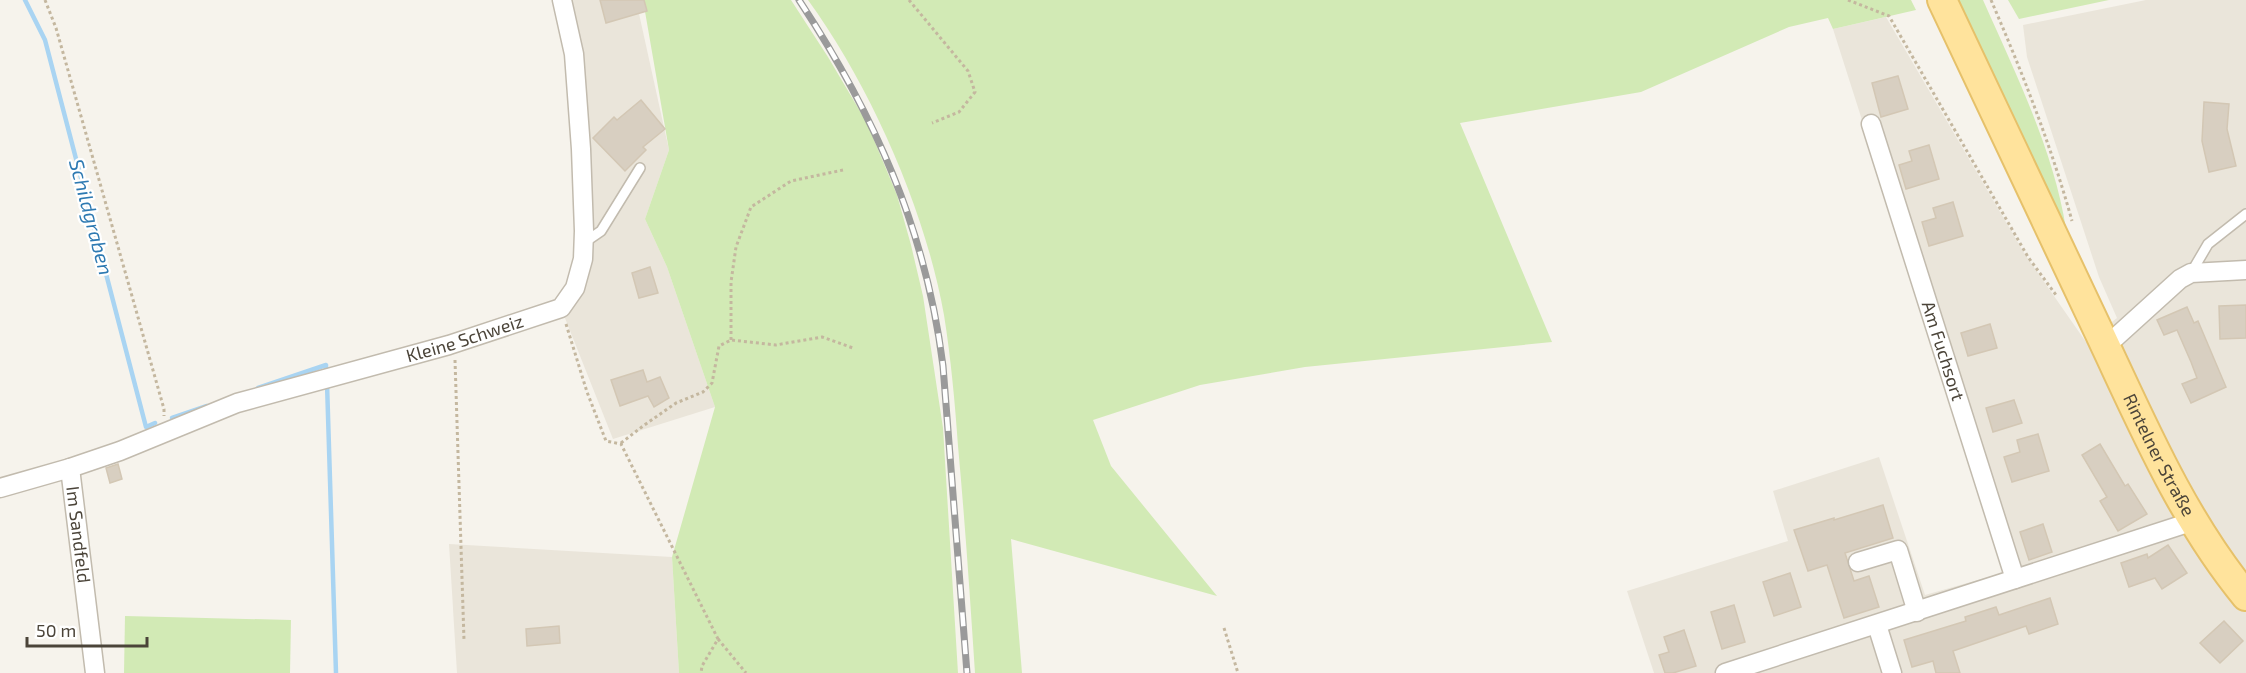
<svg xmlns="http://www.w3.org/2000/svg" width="2246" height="673" font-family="'Exo 2',sans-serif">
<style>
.residential{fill:#eae5da}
.green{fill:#d2eab5}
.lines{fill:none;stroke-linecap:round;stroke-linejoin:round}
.stream{stroke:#a9d4f2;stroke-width:4.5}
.building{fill:#d8cfc1;stroke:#d3c7b4;stroke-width:1.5}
.lane-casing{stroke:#c2bbae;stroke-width:12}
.street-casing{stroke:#c2bbae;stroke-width:21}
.primary-casing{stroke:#e6c16a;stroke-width:32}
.path{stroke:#c4b79f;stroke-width:3;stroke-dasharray:3 3;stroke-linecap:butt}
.lane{stroke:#fff;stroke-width:9}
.street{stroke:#fff;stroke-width:18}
.primary{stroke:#ffe39c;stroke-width:28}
.rail-casing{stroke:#9a9a9a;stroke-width:7}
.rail{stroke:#fff;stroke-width:4.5;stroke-dasharray:14;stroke-linecap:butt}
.labels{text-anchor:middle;stroke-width:4.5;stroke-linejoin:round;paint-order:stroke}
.street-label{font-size:18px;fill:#4b4439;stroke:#fff}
.water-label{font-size:20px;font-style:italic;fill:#2e7ab2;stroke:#fff}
</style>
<rect width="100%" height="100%" fill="#f6f3ec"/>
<g class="residential">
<path d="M 562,0 L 636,0 L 669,150 L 645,219 L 667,267 L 715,407 L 613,439 L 561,308 L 583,259 Z"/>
<path d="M 2146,0 L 2246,0 L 2246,673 L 1654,673 L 1627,591 L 1788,541 L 1773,491 L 1879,457 L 1925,595 L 2006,572 L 1833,29 L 1886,17 L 2024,253 L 2086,342 L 2117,318 L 2099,277 L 2027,57 L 2023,25 Z"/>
<path d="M 449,544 L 672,557 L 679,673 L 457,673 Z"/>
</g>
<g class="green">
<path d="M 643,0 L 791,0 L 828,57 L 867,123 L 897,195 L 911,245 L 923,296 L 943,428 L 958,673 L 679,673 L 672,557 L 715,407 L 667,267 L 645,219 L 669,150 Z"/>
<path d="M 808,0 L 1911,0 L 1916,10 L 1833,29 L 1828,18 L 1789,27 L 1641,92 L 1460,123 L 1552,342 L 1305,367 L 1200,385 L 1093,420 L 1111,466 L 1217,596 L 1011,539 L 1022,673 L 975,673 C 970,597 965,522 958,446 C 955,403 951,359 944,315 C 925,209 871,87 808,0 Z"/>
<path d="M 1959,0 L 1983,0 C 2015,72 2054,151 2066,229 Z"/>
<path d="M 2008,0 L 2109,0 L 2019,19 Z"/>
<path d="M 125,616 L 291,620 L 290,673 L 124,673 Z"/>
</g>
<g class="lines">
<g class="stream">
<path d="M 25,0 L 45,40 L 146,427 L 155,423"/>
<path d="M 327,383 L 336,673"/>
<path d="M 258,388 L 326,365 L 326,371"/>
<path d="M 172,418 L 207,406"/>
</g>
</g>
<g class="building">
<path d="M 600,0 L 644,0 L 647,11 L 606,23 Z"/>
<path d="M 1898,76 L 1908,109 L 1881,117 L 1872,83 Z"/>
<path d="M 641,100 L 665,129 L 643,147 L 646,150 L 625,171 L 593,138 L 614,117 L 617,120 Z"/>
<path d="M 2204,102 L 2229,104 L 2227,129 L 2236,166 L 2209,172 L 2202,141 Z"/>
<path d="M 1929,145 L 1939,179 L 1906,189 L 1899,165 L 1912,161 L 1909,151 Z"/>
<path d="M 1953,202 L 1963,236 L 1929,246 L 1922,222 L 1936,218 L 1933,208 Z"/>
<path d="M 650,267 L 658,293 L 639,298 L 632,273 Z"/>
<path d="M 2246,305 L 2246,338 L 2220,339 L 2219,306 Z"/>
<path d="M 2187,307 L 2194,323 L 2198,321 L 2226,387 L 2191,403 L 2182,384 L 2197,378 L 2191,362 L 2177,330 L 2164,335 L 2157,320 Z"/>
<path d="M 1990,324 L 1997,348 L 1968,356 L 1961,333 Z"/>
<path d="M 643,370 L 647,382 L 660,377 L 669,398 L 654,407 L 648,396 L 620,406 L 611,380 Z"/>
<path d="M 2014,400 L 2022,423 L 1993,432 L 1986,408 Z"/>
<path d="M 2038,434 L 2049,471 L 2012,482 L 2004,457 L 2020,452 L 2017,440 Z"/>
<path d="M 2100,444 L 2125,486 L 2128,484 L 2147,514 L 2118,531 L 2100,501 L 2107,497 L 2082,455 Z"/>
<path d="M 118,464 L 122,479 L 110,483 L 106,468 Z"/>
<path d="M 1883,505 L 1893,538 L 1845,553 L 1854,581 L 1869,576 L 1879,607 L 1844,618 L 1827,565 L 1808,571 L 1794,530 L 1834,518 L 1834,520 Z"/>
<path d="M 2043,524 L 2052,552 L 2029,560 L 2020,532 Z"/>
<path d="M 2168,545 L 2187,573 L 2162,589 L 2155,578 L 2129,587 L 2121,563 L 2147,554 L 2148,558 Z"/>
<path d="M 1790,573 L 1801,607 L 1774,616 L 1763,582 Z"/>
<path d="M 2050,598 L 2058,624 L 2029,634 L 2026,626 L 1953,651 L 1960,673 L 1936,673 L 1933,661 L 1912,667 L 1904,640 L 1966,621 L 1965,617 L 1996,607 L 1999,615 Z"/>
<path d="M 1734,605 L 1745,642 L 1722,649 L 1711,612 Z"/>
<path d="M 2224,621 L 2243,641 L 2220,663 L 2200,643 Z"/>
<path d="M 559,626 L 560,643 L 527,646 L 526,629 Z"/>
<path d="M 1684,630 L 1696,666 L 1673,673 L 1665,673 L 1659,655 L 1669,652 L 1664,637 Z"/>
</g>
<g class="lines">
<g class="lane-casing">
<g id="lane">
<path d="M 585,242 L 601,231 L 640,168"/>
<path d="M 2191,273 L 2208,244 L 2246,214"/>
</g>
</g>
<g class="street-casing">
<g id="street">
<path id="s1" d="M 1871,124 L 2015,579"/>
<path d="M 2103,342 L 2116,337 L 2180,279 L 2191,273 L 2246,270"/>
<path id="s2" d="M 70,468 L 120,451 L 237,403 L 449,345 L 561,308 L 575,288 L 583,259 L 584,231 L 581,149 L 574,54 L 562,0"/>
<path id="s3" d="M 0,488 L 70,468 L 95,673"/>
<path d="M 1858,562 L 1898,550 L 1917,612"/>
<path d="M 1877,625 L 1892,673"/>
<path d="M 1725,673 L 2194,521"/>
</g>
</g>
<g class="primary-casing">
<g id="primary">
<path id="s4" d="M 1942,0 C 1994,110 2046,220 2098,330 C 2141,421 2181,517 2246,596"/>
</g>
</g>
<g class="path">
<path d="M 45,0 L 56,28 L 164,409 L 164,416"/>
<path d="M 909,0 L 968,71 L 975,92 L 959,112 L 932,123"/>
<path d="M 1848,0 L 1889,16 L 2028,257 L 2056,295"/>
<path d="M 1991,0 C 2022,72 2051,145 2072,221"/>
<path d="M 566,324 L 587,392 L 606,441 L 621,444 L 718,639 L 702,666 L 701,673"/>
<path d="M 731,340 L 731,282 L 736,247 L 751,207 L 791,181 L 843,170"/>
<path d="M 455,360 L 464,640"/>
<path d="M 621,443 L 643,426 L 676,403 L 703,392 L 712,383 L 719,346 L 731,340 L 776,345 L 822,337 L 853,348"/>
<path d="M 1224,628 L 1238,673"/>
<path d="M 718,639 L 746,673"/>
</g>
<use href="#lane" class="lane"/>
<use href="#street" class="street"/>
<use href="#primary" class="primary"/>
<g class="rail-casing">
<path id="rail" d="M 799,0 C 874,114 926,229 943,366 L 967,673"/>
</g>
<use href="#rail" class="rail"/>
</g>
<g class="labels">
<g class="street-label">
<text dy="6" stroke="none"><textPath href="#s2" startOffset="416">Kleine Schweiz</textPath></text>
<text dy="6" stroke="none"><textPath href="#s1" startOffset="238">Am Fuchsort</textPath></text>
<text dy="6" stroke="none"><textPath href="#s4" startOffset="504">Rintelner Straße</textPath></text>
<text dy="6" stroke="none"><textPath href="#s3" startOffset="140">Im Sandfeld</textPath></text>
</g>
<g class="water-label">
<text transform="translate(91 217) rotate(75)" y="7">Schildgraben</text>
</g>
</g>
<path d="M27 637v9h120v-9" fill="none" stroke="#4b4439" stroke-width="3"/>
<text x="36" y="637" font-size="18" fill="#4b4439" stroke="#ffffff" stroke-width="4.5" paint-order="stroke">50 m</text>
</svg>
